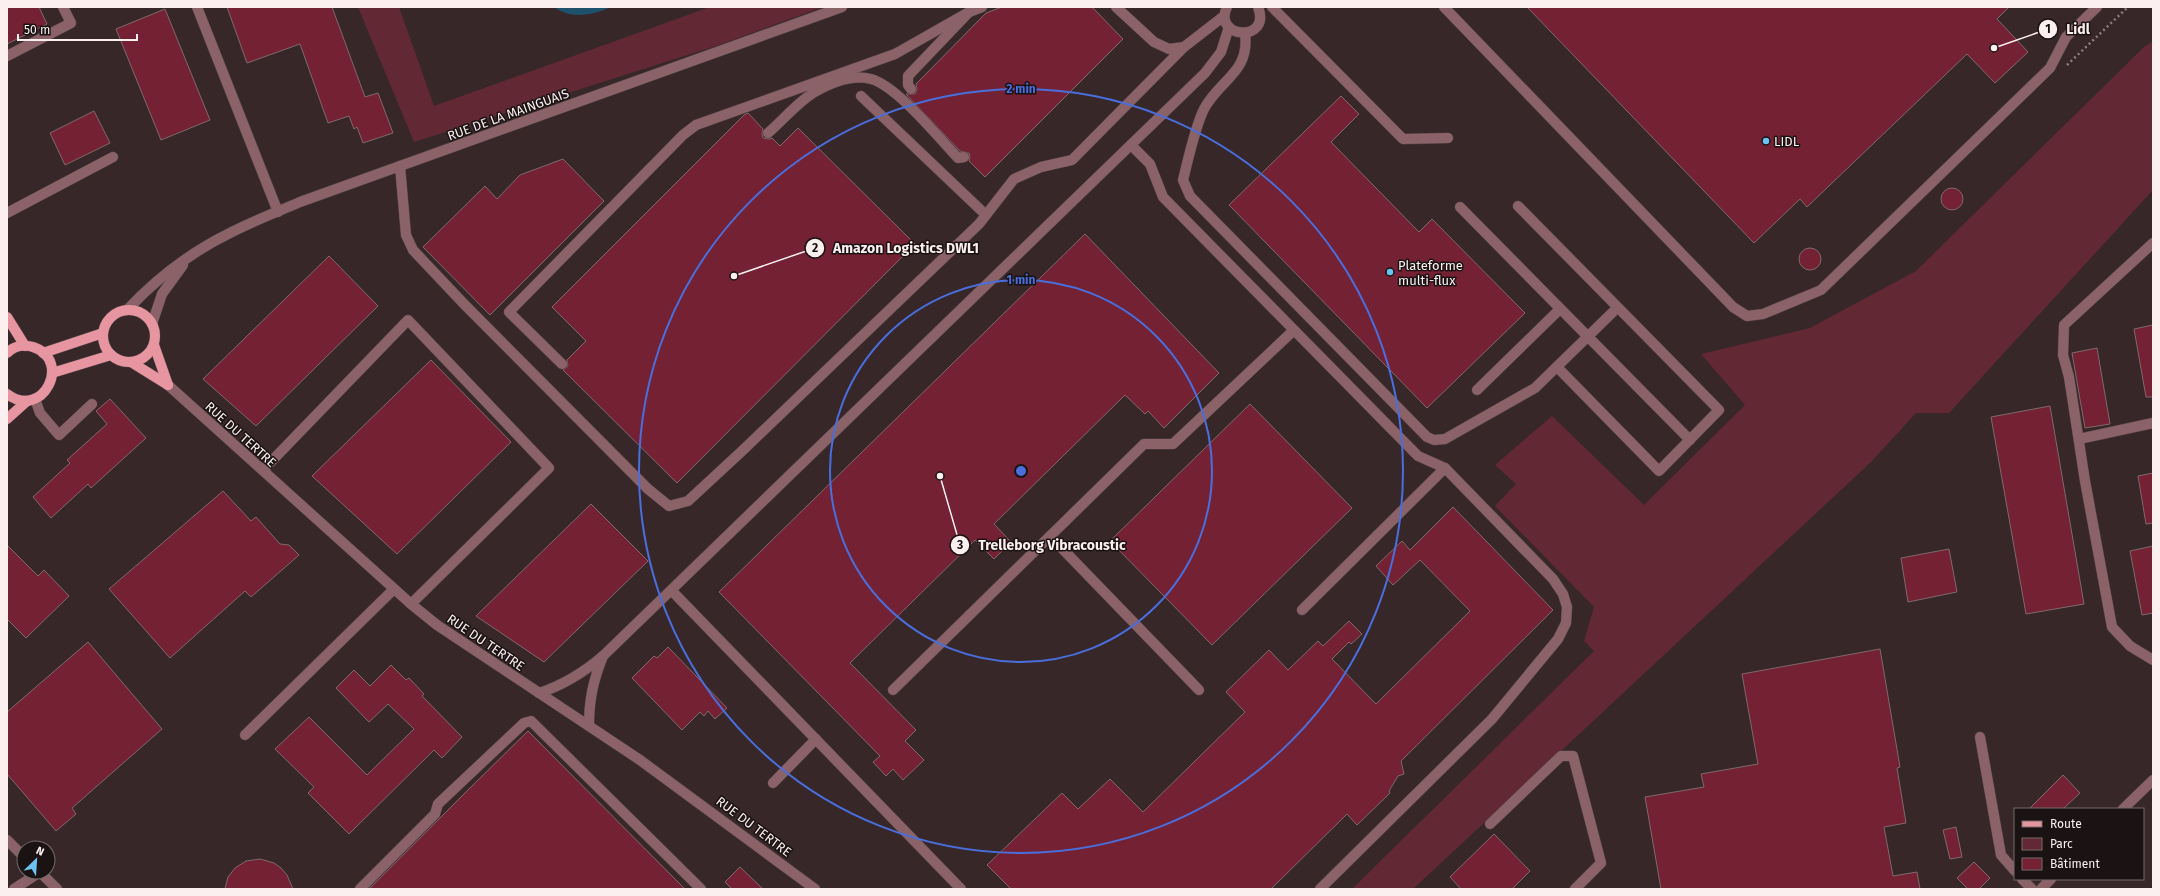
<svg xmlns="http://www.w3.org/2000/svg" width="2160" height="896" font-family="'Fira Sans',sans-serif">
<style>
.green{fill:#622934}
.water{fill:#1e516c}
.building{fill:#742134;stroke:#7e696b}
.lines{fill:none;stroke-linecap:round;stroke-linejoin:round}
.minor-casing{stroke:#534345;stroke-width:11}
.major-casing{stroke:#534345;stroke-width:11}
.path{stroke:#8d7e7f;stroke-width:2.5;stroke-dasharray:2 3;stroke-linecap:butt}
.minor{stroke:#8a6267;stroke-width:10}
.major{stroke:#e796a1;stroke-width:10}
.ring{fill:none;stroke:#496edd;stroke-width:2}
.poi-dot{fill:#6cc3f2;stroke:#1a1213;stroke-width:1.5}
.labels{text-anchor:middle;stroke-width:3;stroke-linejoin:round;paint-order:stroke}
.street-label{font-size:13px;fill:#fbeff0;stroke:#1a1213}
.poi-label{font-size:13px;fill:#fbeff0;stroke:#1a1213;text-anchor:start}
.centre{fill:#496edd;stroke:#1a1213;stroke-width:2}
.ring-label{font-size:12px;text-anchor:middle;font-weight:bold;fill:#496edd;stroke:#1a1213;stroke-width:3;stroke-linejoin:round;paint-order:stroke}
.leader{fill:none;stroke:#fbeff0;stroke-width:1.5}
.callout-dot{fill:#fbeff0;stroke:#1a1213;stroke-width:1.5}
.mark-label{font-size:12px;text-anchor:middle;font-weight:bold;fill:#111}
.callout-label{font-size:14px;text-anchor:middle;font-weight:bold;fill:#fbeff0;stroke:#1a1213;stroke-width:3;stroke-linejoin:round;paint-order:stroke}
</style>
<rect width="100%" height="100%" fill="#382729"/>
<g class="green">
<path d="M 358,7 L 399,7 L 434,106 L 710,7 L 823,7 L 719,45 L 414,142 Z"/>
<path d="M 2153,41 L 2153,190 L 1949,413 L 1916,413 L 1871,462 L 1413,889 L 1352,889 L 1594,651 L 1584,641 L 1594,607 L 1495,506 L 1516,484 L 1495,465 L 1552,416 L 1644,505 L 1745,405 L 1701,354 L 1810,328 L 1916,271 L 2144,47 Z"/>
</g>
<path class="water" d="M 554,7 L 611,7 C 593,15 572,20 554,7 Z"/>
<g class="building">
<path d="M 7,7 L 39,7 L 47,24 L 7,44 Z"/>
<path d="M 227,7 L 332,7 L 365,97 L 378,93 L 393,133 L 363,143 L 357,127 L 354,129 L 349,116 L 328,123 L 300,44 L 247,63 Z"/>
<path d="M 1002,7 L 1092,7 L 1123,39 L 985,177 L 969,161 L 970,156 L 969,153 L 960,151 L 906,94 L 915,94 L 917,89 L 916,84 L 986,13 Z"/>
<path d="M 1527,7 L 2009,7 L 1997,19 L 2028,52 L 1995,83 L 1967,54 L 1807,207 L 1800,199 L 1754,243 Z"/>
<path d="M 165,9 L 210,120 L 161,140 L 116,29 Z"/>
<path d="M 1341,96 L 1359,114 L 1331,142 L 1419,232 L 1432,219 L 1525,313 L 1427,408 L 1229,205 Z"/>
<path d="M 94,111 L 110,143 L 65,165 L 50,133 Z"/>
<path d="M 748,113 L 763,129 L 762,134 L 763,138 L 769,139 L 772,138 L 780,146 L 798,128 L 915,244 L 677,483 L 563,370 L 568,366 L 567,360 L 586,341 L 552,307 L 744,115 Z"/>
<path d="M 563,159 L 604,201 L 490,315 L 423,247 L 485,186 L 497,199 L 520,175 Z"/>
<circle cx="1952" cy="199" r="11"/>
<path d="M 1085,234 L 1219,373 L 1164,428 L 1148,411 L 1145,414 L 1125,395 L 994,524 L 1011,542 L 994,559 L 975,540 L 850,663 L 916,730 L 905,741 L 924,760 L 903,780 L 893,769 L 886,776 L 873,762 L 880,756 L 719,592 Z"/>
<circle cx="1810" cy="259" r="11"/>
<path d="M 329,256 L 378,306 L 256,426 L 203,379 Z"/>
<path d="M 2153,325 L 2153,397 L 2146,397 L 2134,329 Z"/>
<path d="M 2097,348 L 2110,424 L 2085,428 L 2072,353 Z"/>
<path d="M 431,360 L 511,442 L 397,554 L 312,476 Z"/>
<path d="M 110,399 L 146,438 L 91,488 L 88,484 L 51,518 L 33,497 L 70,463 L 67,460 L 107,424 L 96,411 Z"/>
<path d="M 1250,404 L 1352,508 L 1212,645 L 1110,541 Z"/>
<path d="M 2050,406 L 2084,604 L 2026,614 L 1991,417 Z"/>
<path d="M 2153,473 L 2153,523 L 2146,524 L 2138,476 Z"/>
<path d="M 223,491 L 251,521 L 256,517 L 280,544 L 289,545 L 299,555 L 251,597 L 245,591 L 170,658 L 109,589 Z"/>
<path d="M 591,504 L 648,561 L 544,662 L 476,616 Z"/>
<path d="M 1453,507 L 1553,610 L 1401,761 L 1404,774 L 1398,776 L 1389,791 L 1390,793 L 1357,825 L 1347,814 L 1271,889 L 1011,889 L 987,865 L 1062,793 L 1078,809 L 1110,779 L 1143,812 L 1245,712 L 1226,692 L 1269,650 L 1288,670 L 1318,641 L 1323,646 L 1349,621 L 1362,634 L 1351,644 L 1349,642 L 1332,659 L 1376,704 L 1470,611 L 1420,560 L 1393,585 L 1376,566 L 1402,541 L 1410,550 Z"/>
<path d="M 7,545 L 38,576 L 44,570 L 69,596 L 26,638 L 7,619 Z"/>
<path d="M 2153,546 L 2153,613 L 2142,615 L 2130,551 Z"/>
<path d="M 1949,549 L 1957,592 L 1908,602 L 1901,558 Z"/>
<path d="M 88,642 L 162,729 L 72,808 L 76,814 L 56,831 L 7,774 L 7,712 Z"/>
<path d="M 668,647 L 727,708 L 715,719 L 708,711 L 704,716 L 700,712 L 682,730 L 632,678 L 654,656 L 657,658 Z"/>
<path d="M 1880,649 L 1900,767 L 1897,768 L 1906,823 L 1884,827 L 1893,876 L 1917,872 L 1920,889 L 1661,889 L 1645,797 L 1704,787 L 1701,774 L 1758,764 L 1742,674 Z"/>
<path d="M 391,665 L 406,680 L 409,678 L 424,694 L 422,696 L 462,737 L 442,758 L 434,750 L 349,834 L 308,793 L 314,787 L 275,749 L 309,717 L 367,775 L 414,729 L 388,704 L 369,722 L 336,688 L 354,670 L 370,686 Z"/>
<path d="M 528,731 L 685,889 L 369,889 L 469,789 Z"/>
<path d="M 2063,775 L 2080,793 L 2063,809 L 2029,809 Z"/>
<path d="M 1956,827 L 1962,857 L 1950,859 L 1943,830 Z"/>
<path d="M 1494,834 L 1530,871 L 1512,889 L 1461,889 L 1450,877 Z"/>
<path d="M 260,859 L 274,863 L 281,868 L 287,875 L 293,889 L 225,889 L 228,877 L 235,868 L 246,861 Z"/>
<path d="M 1974,862 L 1990,878 L 1979,889 L 1968,889 L 1957,878 Z"/>
<path d="M 740,867 L 763,889 L 732,889 L 725,882 Z"/>
</g>
<g class="lines">
<g class="minor-casing">
<g id="minor">
<path d="M 197,7 L 278,212"/>
<path d="M 1116,7 L 1154,42 L 1169,49 L 1184,47"/>
<path d="M 1227,7 C 1212,39 1272,43 1258,7"/>
<path d="M 1272,7 L 1403,139 L 1448,138"/>
<path d="M 1444,7 L 1733,307 L 1747,316 L 1763,314 L 1821,290 L 2050,68 L 2066,37 L 2097,7"/>
<path d="M 1245,33 C 1250,73 1220,79 1204,109 C 1195,127 1188,160 1183,180 L 1190,196 L 1427,437 L 1434,440 L 1445,439 L 1535,388 L 1617,308"/>
<path d="M 7,56 L 71,23 L 63,7"/>
<path d="M 911,89 L 908,85 L 908,76 L 969,12 L 982,7"/>
<path d="M 861,96 L 986,215"/>
<path d="M 768,133 C 782,121 797,103 813,93 C 830,83 852,74 871,79 C 897,86 939,138 958,158 L 964,157"/>
<path d="M 1131,145 L 1150,164 L 1163,197 L 1418,456 L 1445,468 L 1553,579 L 1563,594 L 1567,607 L 1566,623 L 1558,639 L 1492,719 L 1320,889"/>
<path d="M 400,166 L 406,235 L 413,250 L 464,304 L 648,489 L 669,506 L 688,501 L 742,451 L 979,224 L 1014,179 L 1041,167 L 1072,160 L 1184,47 L 1224,16"/>
<path d="M 1518,206 L 1719,410 L 1659,471 L 1557,367"/>
<path d="M 1460,207 L 1690,440"/>
<path d="M 7,213 L 113,157"/>
<path d="M 2153,243 L 2064,325 L 2063,355 L 2069,377 L 2085,481 L 2112,627 L 2130,646 L 2153,660"/>
<path d="M 127,310 C 156,279 191,252 230,233 C 253,221 277,212 300,202 L 842,7"/>
<path d="M 152,324 L 162,294 L 183,265"/>
<path d="M 562,364 L 509,312 L 683,135 L 696,125 L 895,54 L 969,12"/>
<path d="M 168,385 L 411,604 L 437,625 L 640,760 L 815,889"/>
<path d="M 1477,390 L 1560,309"/>
<path d="M 35,399 L 40,413 L 59,435 L 92,404"/>
<path d="M 2079,439 L 2153,423"/>
<path d="M 263,470 L 408,320 L 549,468 L 411,604"/>
<path d="M 1050,536 L 1199,690"/>
<path d="M 672,591 L 961,889"/>
<path d="M 1302,610 L 1445,468"/>
<path d="M 603,656 L 1205,73 L 1221,52 L 1229,27"/>
<path d="M 893,690 L 1144,444 L 1173,444 L 1293,331"/>
<path d="M 539,693 C 564,685 583,673 603,656 C 593,681 589,700 589,726"/>
<path d="M 245,735 L 394,589"/>
<path d="M 1980,737 L 2001,855 L 2015,871"/>
<path d="M 773,783 L 816,739"/>
<path d="M 2123,809 L 2153,780"/>
<path d="M 1490,824 L 1561,756 L 1573,756 L 1601,863 L 1575,889"/>
<path d="M 7,840 L 24,857"/>
<path d="M 40,872 L 57,889"/>
<path d="M 2022,879 L 2032,889"/>
<path d="M 14,889 L 40,872"/>
<path d="M 360,889 L 435,814 L 438,804 L 524,723 L 531,721 L 701,889"/>
<path d="M 2041,889 L 2051,879"/>
</g>
</g>
<g class="major-casing">
<g id="major">
<circle cx="129" cy="336" r="26"/>
<path d="M 7,317 L 25,346"/>
<path d="M 154,345 L 168,385"/>
<path d="M 7,353 C 14,346 24,344 33,347 C 73,360 43,421 7,394"/>
<path d="M 43,353 L 103,333"/>
<path d="M 131,362 L 168,385"/>
<path d="M 52,373 L 111,355"/>
<path d="M 7,419 L 27,401"/>
</g>
</g>
<path class="path" d="M 2067,65 L 2128,7"/>
<use href="#minor" class="minor"/>
<use href="#major" class="major"/>
</g>
<g class="ring">
<circle cx="1021" cy="471" r="191"/>
<circle cx="1021" cy="471" r="382"/>
</g>
<g class="poi-dot">
<circle cx="1766" cy="141" r="4"/>
<circle cx="1390" cy="272" r="4"/>
</g>
<g class="labels">
<g class="street-label">
<text transform="translate(508 114) rotate(-20)" y="5">RUE DE LA MAINGUAIS</text>
<text transform="translate(241 434) rotate(42)" y="5">RUE DU TERTRE</text>
<text transform="translate(486 642) rotate(34)" y="5">RUE DU TERTRE</text>
<text transform="translate(754 826) rotate(37)" y="5">RUE DU TERTRE</text>
</g>
<g class="poi-label">
<text x="1774" y="146">LIDL</text>
<text x="1398" y="270">Plateforme<tspan x="1398" dy="15">multi-flux</tspan></text>
</g>
</g>
<circle cx="1021" cy="471" r="6" class="centre"/>
<g class="ring-label">
<text x="1021" y="93">2 min</text>
<text x="1021" y="284">1 min</text>
</g>
<path class="leader" d="M1994 48L2048 29M734 276L815 248M940 476L960 545"/>
<g class="callout-dot">
<circle cx="1994" cy="48" r="4"/>
<circle cx="734" cy="276" r="4"/>
<circle cx="940" cy="476" r="4"/>
<circle cx="2048" cy="29" r="10"/>
<circle cx="815" cy="248" r="10"/>
<circle cx="960" cy="545" r="10"/>
</g>
<g class="mark-label">
<text x="2048" y="33">1</text>
<text x="815" y="252">2</text>
<text x="960" y="549">3</text>
</g>
<g class="callout-label">
<text x="2078" y="34">Lidl</text>
<text x="906" y="253">Amazon Logistics DWL1</text>
<text x="1052" y="550">Trelleborg Vibracoustic</text>
</g>
<rect width="2160" height="896" fill="none" stroke="#fbeff0" stroke-width="16"/>
<rect x="2014" y="808" width="130" height="72" fill="#1a1213" stroke="#746a6b"/>
<rect x="2022" y="821" width="20" height="6" fill="#e796a1" stroke="#746a6b"/>
<text x="2050" y="828" font-size="12" fill="#fbeff0">Route</text>
<rect x="2022" y="838" width="20" height="12" fill="#622934" stroke="#746a6b"/>
<text x="2050" y="848" font-size="12" fill="#fbeff0">Parc</text>
<rect x="2022" y="858" width="20" height="12" fill="#742134" stroke="#746a6b"/>
<text x="2050" y="868" font-size="12" fill="#fbeff0">Bâtiment</text>
<g transform="translate(36 860) rotate(25)"><circle r="19" fill="#1a1213" stroke="#746a6b"/>
<path d="M0-3L7 15L0 10L-7 15Z" fill="#6cc3f2"/>
<text y="-6" font-size="11" font-weight="bold" text-anchor="middle" fill="#fbeff0">N</text>
</g>
<path d="M18 34v6h119v-6" fill="none" stroke="#fbeff0" stroke-width="2"/>
<text x="24" y="34" font-size="12" fill="#fbeff0" stroke="#1a1213" stroke-width="3" paint-order="stroke">50 m</text>
</svg>
